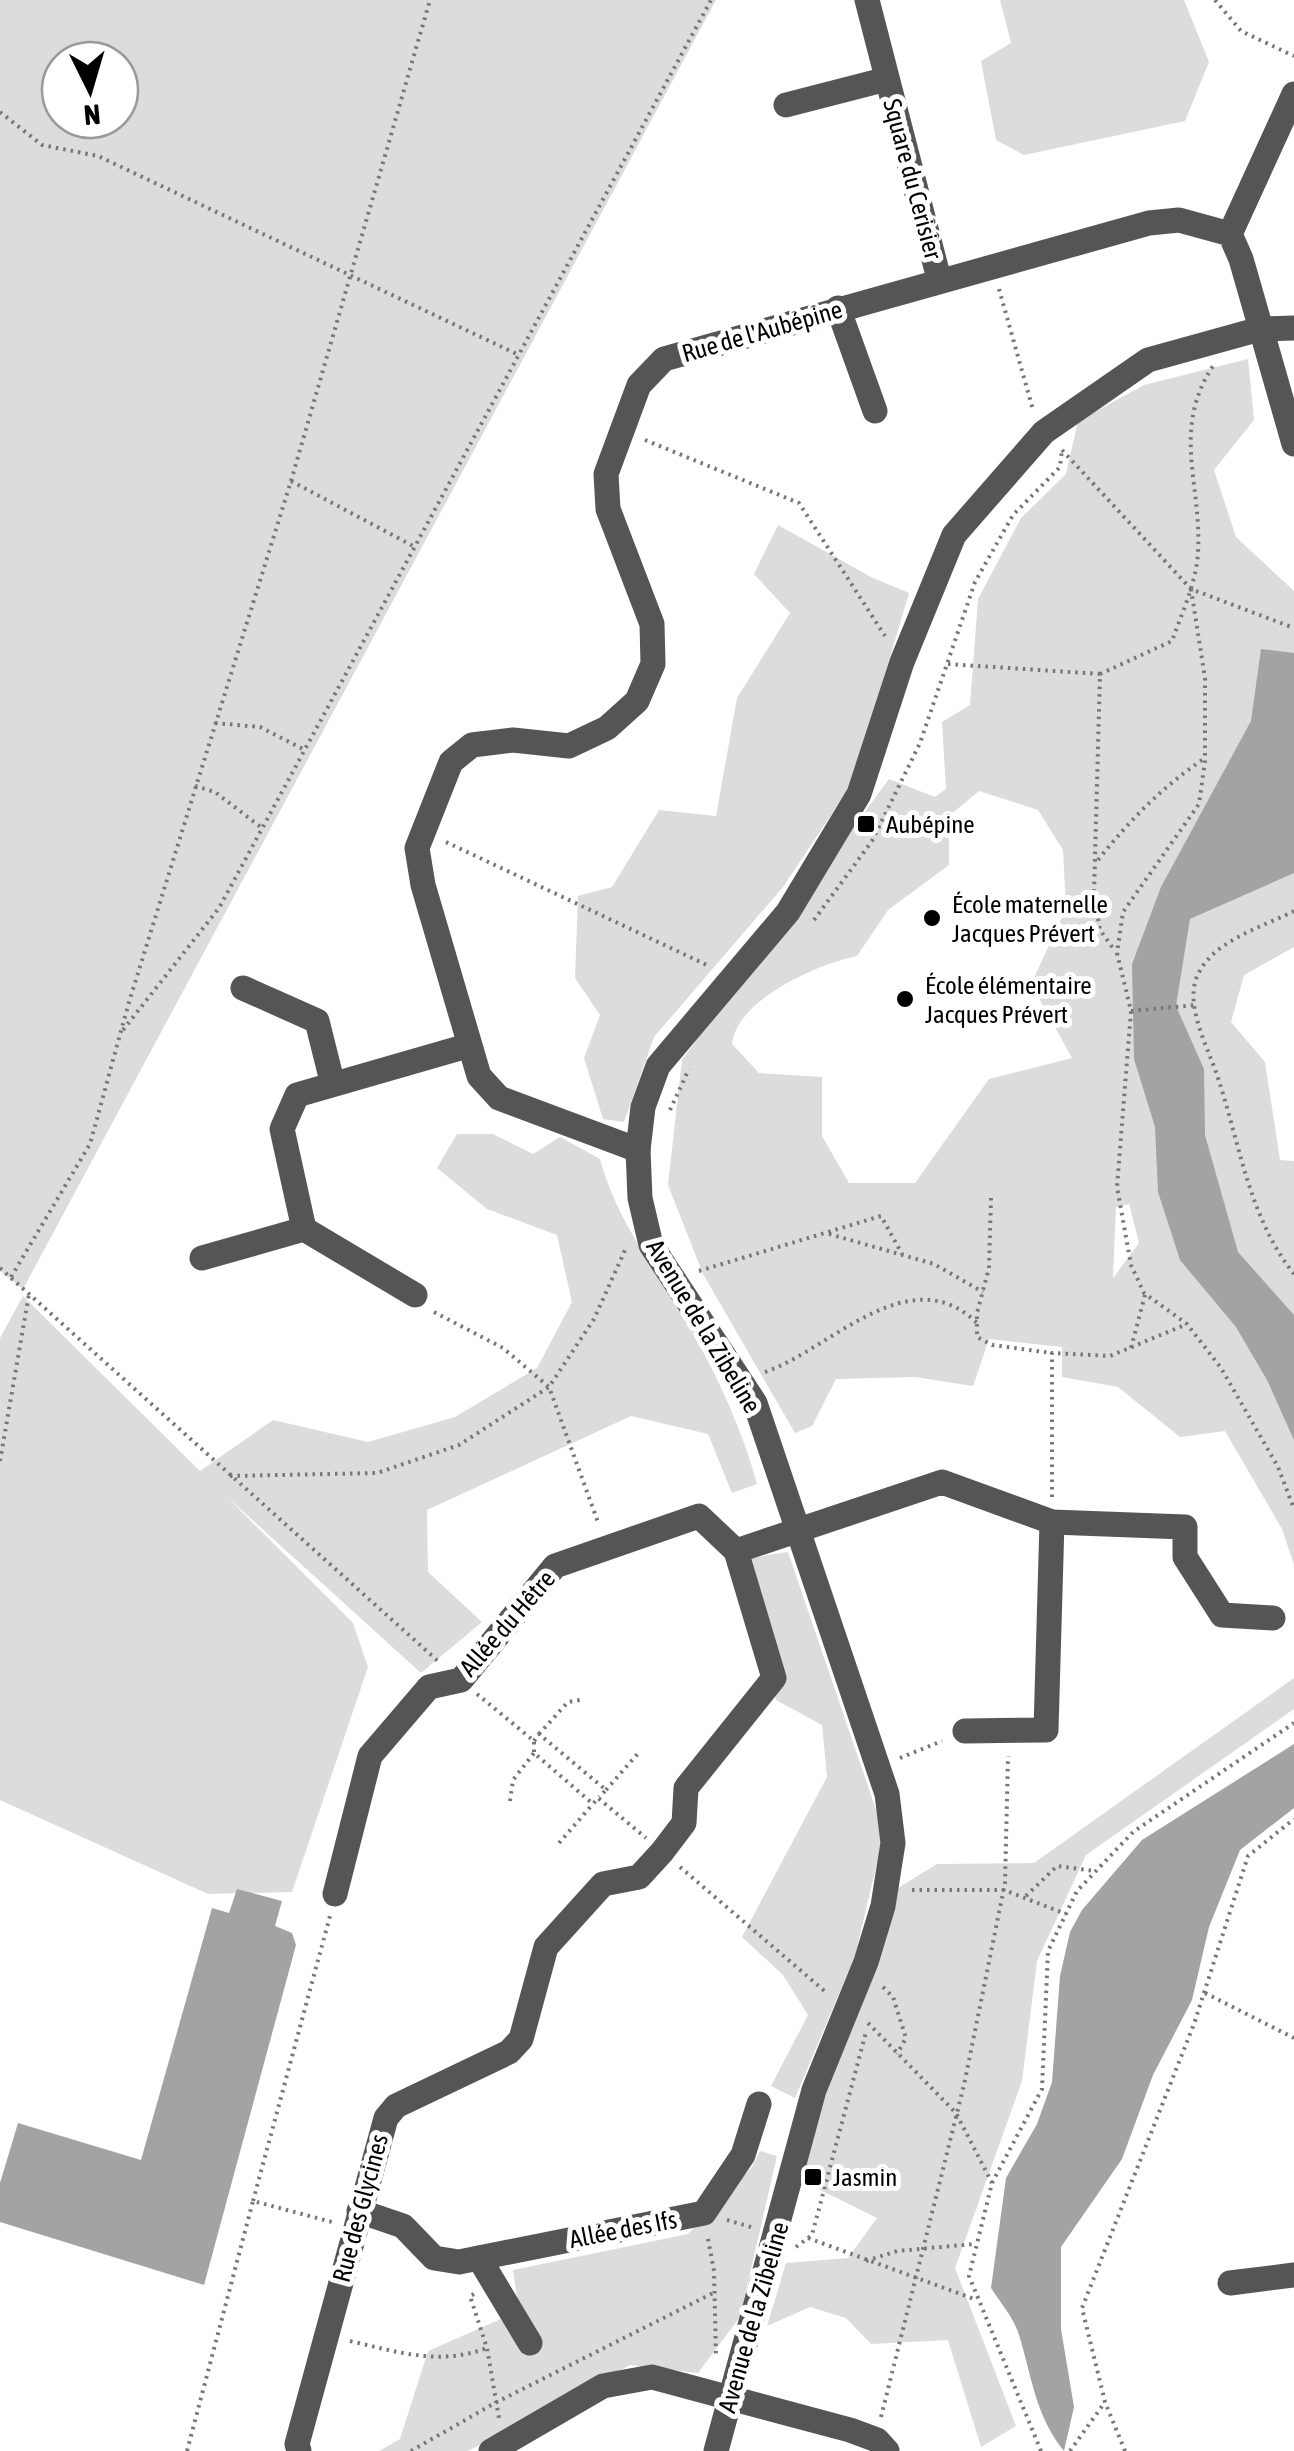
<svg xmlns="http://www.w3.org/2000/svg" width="1294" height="2451" font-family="'Asap Condensed',sans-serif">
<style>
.green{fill:#dcdcdc;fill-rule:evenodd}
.water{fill:#a3a3a3}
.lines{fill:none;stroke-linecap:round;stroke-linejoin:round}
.path{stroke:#777;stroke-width:4;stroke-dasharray:2.5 5;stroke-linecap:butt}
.minor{stroke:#555;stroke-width:25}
.poi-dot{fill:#000;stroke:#fff;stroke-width:4}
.labels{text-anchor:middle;stroke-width:10;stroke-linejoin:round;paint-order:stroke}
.street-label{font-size:25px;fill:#000;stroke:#fff}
.poi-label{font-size:25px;fill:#000;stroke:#fff;text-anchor:start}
</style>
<rect width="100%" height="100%" fill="#fff"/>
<g class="green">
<path d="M 0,0 L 716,0 L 23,1289 L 0,1271 ZM 60,60 L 120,60 L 120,120 L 60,120 Z"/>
<path d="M 1000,0 L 1184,0 L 1209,62 L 1185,121 L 1024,155 L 996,140 L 981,61 L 1011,43 Z"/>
<path d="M 1248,359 L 1254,420 L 1214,470 L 1236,537 L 1294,591 L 1294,947 L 1244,975 L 1231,1022 L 1265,1062 L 1280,1160 L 1294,1161 L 1294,1565 L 1282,1529 L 1225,1431 L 1180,1437 L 1118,1387 L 1062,1377 L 1062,1347 L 989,1339 L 973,1386 L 915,1377 L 836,1379 L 812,1426 L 795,1433 L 703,1274 L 668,1185 L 682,1060 L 889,779 L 935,797 L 946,789 L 942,722 L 970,705 L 978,599 L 1021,518 L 1066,474 L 1078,421 L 1144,385 ZM 979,791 L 1038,810 L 1063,850 L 1066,909 L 1031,984 L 1072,1058 L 989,1079 L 915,1183 L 849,1183 L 822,1136 L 822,1077 L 759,1073 L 732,1044 C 737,999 818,964 857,956 L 888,910 L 949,865 L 949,816 ZM 1129,1204 L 1139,1243 L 1113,1278 L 1116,1207 Z"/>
<path d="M 778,525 L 871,577 L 909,593 L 853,782 L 783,887 L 654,1037 L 624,1122 L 603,1119 L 584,1058 L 600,1015 L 575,978 L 578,896 L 612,887 L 659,810 L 716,816 L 737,698 L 790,613 L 754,574 Z"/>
<path d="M 457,1134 L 493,1134 L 533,1154 L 560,1137 L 600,1159 C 617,1222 657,1271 690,1328 C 718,1377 742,1429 757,1484 L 732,1493 L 708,1434 L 631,1416 L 427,1510 L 428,1572 L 482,1622 L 421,1673 L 227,1497 L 353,1623 L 368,1667 L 292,1892 L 208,1894 L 0,1800 L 0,1338 L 23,1296 L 200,1471 L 273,1420 L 368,1442 L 455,1417 L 537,1368 L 572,1302 L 557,1235 L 487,1209 L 437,1168 Z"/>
<path d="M 788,1552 L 884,1833 L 855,1956 L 795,2098 L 771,2086 L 808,2015 L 783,1975 L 742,1937 L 827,1777 L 822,1725 L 776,1700 L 749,1558 Z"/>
<path d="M 1294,1678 L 1294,1709 L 1086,1855 L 1037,1961 L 1022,2081 L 955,2268 L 1016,2426 L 981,2447 L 948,2340 L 871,2344 L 846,2318 L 810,2307 L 767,2326 L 786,2263 L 848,2258 L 877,2218 L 800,2180 L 841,2045 L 898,1888 L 937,1864 L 1034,1863 Z"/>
<path d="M 760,2151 L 777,2156 L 740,2317 L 698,2373 L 630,2365 L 468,2451 L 379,2451 L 400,2439 L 428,2351 L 519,2311 L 513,2270 L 688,2234 L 752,2167 Z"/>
</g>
<g class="water">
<path d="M 1261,649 L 1294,653 L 1294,873 L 1190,919 L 1176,1006 L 1204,1069 L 1205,1135 L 1238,1252 L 1294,1315 L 1294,1440 L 1267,1380 L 1236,1327 L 1180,1260 L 1158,1192 L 1155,1127 L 1134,1059 L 1132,964 L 1161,887 L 1251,721 Z"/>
<path d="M 1294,1744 L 1294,1808 L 1240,1850 L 1209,1927 L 1192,2000 L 1153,2075 L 1122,2159 L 1061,2247 L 1061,2329 L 1074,2407 L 1064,2451 C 1035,2415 1032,2377 1019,2335 C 1014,2318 1000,2302 991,2288 L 1006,2178 L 1037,2124 L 1052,2082 L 1060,1976 L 1070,1932 L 1082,1910 L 1142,1840 Z"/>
<path d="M 237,1889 L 282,1901 L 275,1926 L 292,1933 L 296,1945 L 204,2285 L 0,2222 L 0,2183 L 18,2123 L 141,2160 L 212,1908 L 229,1913 Z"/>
</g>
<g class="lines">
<g class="path">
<path d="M 1215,0 L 1241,31 L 1294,56"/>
<path d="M 0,112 L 42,145 L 98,156 L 519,355"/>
<path d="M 999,289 L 1033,410"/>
<path d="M 645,440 L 799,503 L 885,636"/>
<path d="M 1062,450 L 1191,589 L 1294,628"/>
<path d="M 291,481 L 415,547"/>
<path d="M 1191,589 L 1205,678 L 1205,761 L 1199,804 L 1123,912 L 1117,953 L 1131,1011 L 1117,1187 L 1131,1265 L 1144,1293 L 1187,1324 L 1221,1368 L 1278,1467 L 1294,1509"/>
<path d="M 948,664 L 1100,674 L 1094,895 L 1100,930 L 1115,951"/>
<path d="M 1100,674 L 1172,641 C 1182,613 1196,583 1198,553 C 1202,483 1171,430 1213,366"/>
<path d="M 215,723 L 260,727 L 305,750"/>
<path d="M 195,786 L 215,792 L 262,828"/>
<path d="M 446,842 L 709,966"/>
<path d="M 1098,860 C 1130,820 1162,787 1205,758"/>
<path d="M 1294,911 C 1261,928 1210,941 1196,979 C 1186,1008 1208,1048 1217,1075 C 1240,1143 1248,1216 1294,1274"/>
<path d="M 814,920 L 872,841 L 920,743 L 975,582 L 1013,515 L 1060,467 L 1062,450"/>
<path d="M 1131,1011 L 1196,1005"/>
<path d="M 123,1030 L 219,908 L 711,0"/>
<path d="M 670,1110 L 689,1069"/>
<path d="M 991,1198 L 989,1268 L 977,1313 L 977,1337 L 992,1345 L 1052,1353"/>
<path d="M 829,1234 L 934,1264 L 983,1292"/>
<path d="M 0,1268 L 439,1662"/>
<path d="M 699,1271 L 881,1216 L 902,1254"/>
<path d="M 11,1277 L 90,1144 L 129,1002 L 291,481 L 430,0"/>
<path d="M 434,1312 L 503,1348 L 549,1387 L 599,1525"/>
<path d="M 1131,1348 L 1145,1295"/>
<path d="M 765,1372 C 830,1350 909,1257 977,1323"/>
<path d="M 0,1461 L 29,1294"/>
<path d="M 230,1476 L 377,1473 L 459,1445 L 549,1387 L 594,1319 L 626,1248"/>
<path d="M 1052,1497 L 1052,1353 L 1110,1356 L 1187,1324"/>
<path d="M 477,1694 L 534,1741 L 534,1753 L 593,1804 L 598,1798 L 646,1838"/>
<path d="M 539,1734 L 568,1702 L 580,1700"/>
<path d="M 534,1741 L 539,1734 L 606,1790 L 599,1797"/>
<path d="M 900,1758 L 942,1741"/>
<path d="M 606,1790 L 640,1751"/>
<path d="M 510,1801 L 513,1780 L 534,1753"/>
<path d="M 559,1843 L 592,1805"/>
<path d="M 680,1867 L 828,1994"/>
<path d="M 912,1890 L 1004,1890 L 1066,1914"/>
<path d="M 1026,1896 L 1057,1866 L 1094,1871"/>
<path d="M 883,1987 L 893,1997 L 906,2038 L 897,2054"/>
<path d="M 1205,1993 L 1294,2038"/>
<path d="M 868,2023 L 956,2113 L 992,2183"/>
<path d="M 253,2201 L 330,1916"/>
<path d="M 727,2220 L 751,2227"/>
<path d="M 808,2238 L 977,2300"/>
<path d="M 708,2239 L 714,2271 L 716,2357"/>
<path d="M 796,2247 L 812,2235 L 866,2032"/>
<path d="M 866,2261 L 897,2251 L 974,2244"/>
<path d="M 474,2294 L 470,2296 L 487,2348 L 499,2418"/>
<path d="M 350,2341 C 398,2352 439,2366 487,2348"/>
<path d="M 881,2417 L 964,2085 L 1005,1883 L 1008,1756"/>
<path d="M 187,2451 L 253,2201 L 332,2222"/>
<path d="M 411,2451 L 495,2403 L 715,2292"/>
<path d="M 1041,2451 L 969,2276 L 992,2183 L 1042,2089 L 1048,1951 L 1077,1891 L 1133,1832 L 1294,1723"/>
<path d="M 1070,2451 L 1105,2402"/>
<path d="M 1125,2451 L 1105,2402 L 1082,2308 L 1194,2024 L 1248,1856 L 1294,1819"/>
</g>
<g class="minor">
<path d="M 867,0 L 939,279"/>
<path d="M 786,105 L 887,79"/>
<path d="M 1230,234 L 1294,94"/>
<path d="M 838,308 L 875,411"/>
<path d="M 243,988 L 317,1021 L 332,1081"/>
<path d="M 638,1150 L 499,1098 L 479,1076 L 423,885 L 417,848 L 451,762 L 472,745 L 513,740 L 569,746 L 607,728 L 637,701 L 653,664 L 652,624 L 608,509 L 606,474 L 639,385 L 664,359 L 1149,223 L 1179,220 L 1230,234 L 1241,259 L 1294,444"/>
<path d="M 304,1229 L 282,1129 L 297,1095 L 467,1046"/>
<path d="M 202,1258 L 304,1229 L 415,1295"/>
<path d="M 965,1731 L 1046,1730 L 1052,1522"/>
<path d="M 335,1894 L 370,1756 L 429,1687 L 461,1680 L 555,1566 L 699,1516 L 736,1551"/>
<path d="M 359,2211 L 403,2226 L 434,2258 L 459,2262 L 704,2213 L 743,2155 L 759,2104"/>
<path d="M 479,2258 L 530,2343"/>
<path d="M 1230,2283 L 1294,2275"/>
<path d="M 299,2451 L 297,2444 L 386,2118 L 396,2106 L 509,2052 L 521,2039 L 546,1947 L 603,1884 L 639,1877 L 662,1852 L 684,1823 L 686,1788 L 774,1678 L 736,1551 L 942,1482 L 1052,1522 L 1185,1527 L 1185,1557 L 1222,1615 L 1273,1618"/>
<path d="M 491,2451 L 603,2386 L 652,2377 L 850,2430 L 877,2440 L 887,2451"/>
<path d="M 716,2451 L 814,2090 L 866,1962 L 883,1906 L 893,1843 L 887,1794 L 755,1403 L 651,1245 L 640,1198 L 638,1150 L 643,1107 L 658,1066 L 788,912 L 859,794 L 902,662 L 954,535 L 1044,432 L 1148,360 L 1260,329 L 1294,328"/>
</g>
</g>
<g class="poi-dot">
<rect x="856" y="814" width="20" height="20" rx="5"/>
<circle cx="932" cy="918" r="10"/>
<circle cx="905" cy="999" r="10"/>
<rect x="803" y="2167" width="20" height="20" rx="5"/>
</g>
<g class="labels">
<g class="street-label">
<text transform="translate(913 179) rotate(75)" y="9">Square du Cerisier</text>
<text transform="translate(762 331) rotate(-16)" y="9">Rue de l'Aubépine</text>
<text transform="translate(704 1326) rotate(59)" y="9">Avenue de la Zibeline</text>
<text transform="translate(507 1623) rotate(-49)" y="9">Allée du Hêtre</text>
<text transform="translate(360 2208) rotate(-75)" y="9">Rue des Glycines</text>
<text transform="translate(623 2229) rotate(-11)" y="9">Allée des Ifs</text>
<text transform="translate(753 2317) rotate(-74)" y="9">Avenue de la Zibeline</text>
</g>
<g class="poi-label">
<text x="886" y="833">Aubépine</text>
<text x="952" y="913">École maternelle<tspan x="952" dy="29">Jacques Prévert</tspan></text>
<text x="925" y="994">École élémentaire<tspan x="925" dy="29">Jacques Prévert</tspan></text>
<text x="833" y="2186">Jasmin</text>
</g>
</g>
<g transform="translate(90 90) rotate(175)"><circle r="48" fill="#ffffff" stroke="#999999" stroke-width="2.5"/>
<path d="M0-8L18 38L0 25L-18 38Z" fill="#000000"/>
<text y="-15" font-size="28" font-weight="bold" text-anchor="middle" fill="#000000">N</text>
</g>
</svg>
